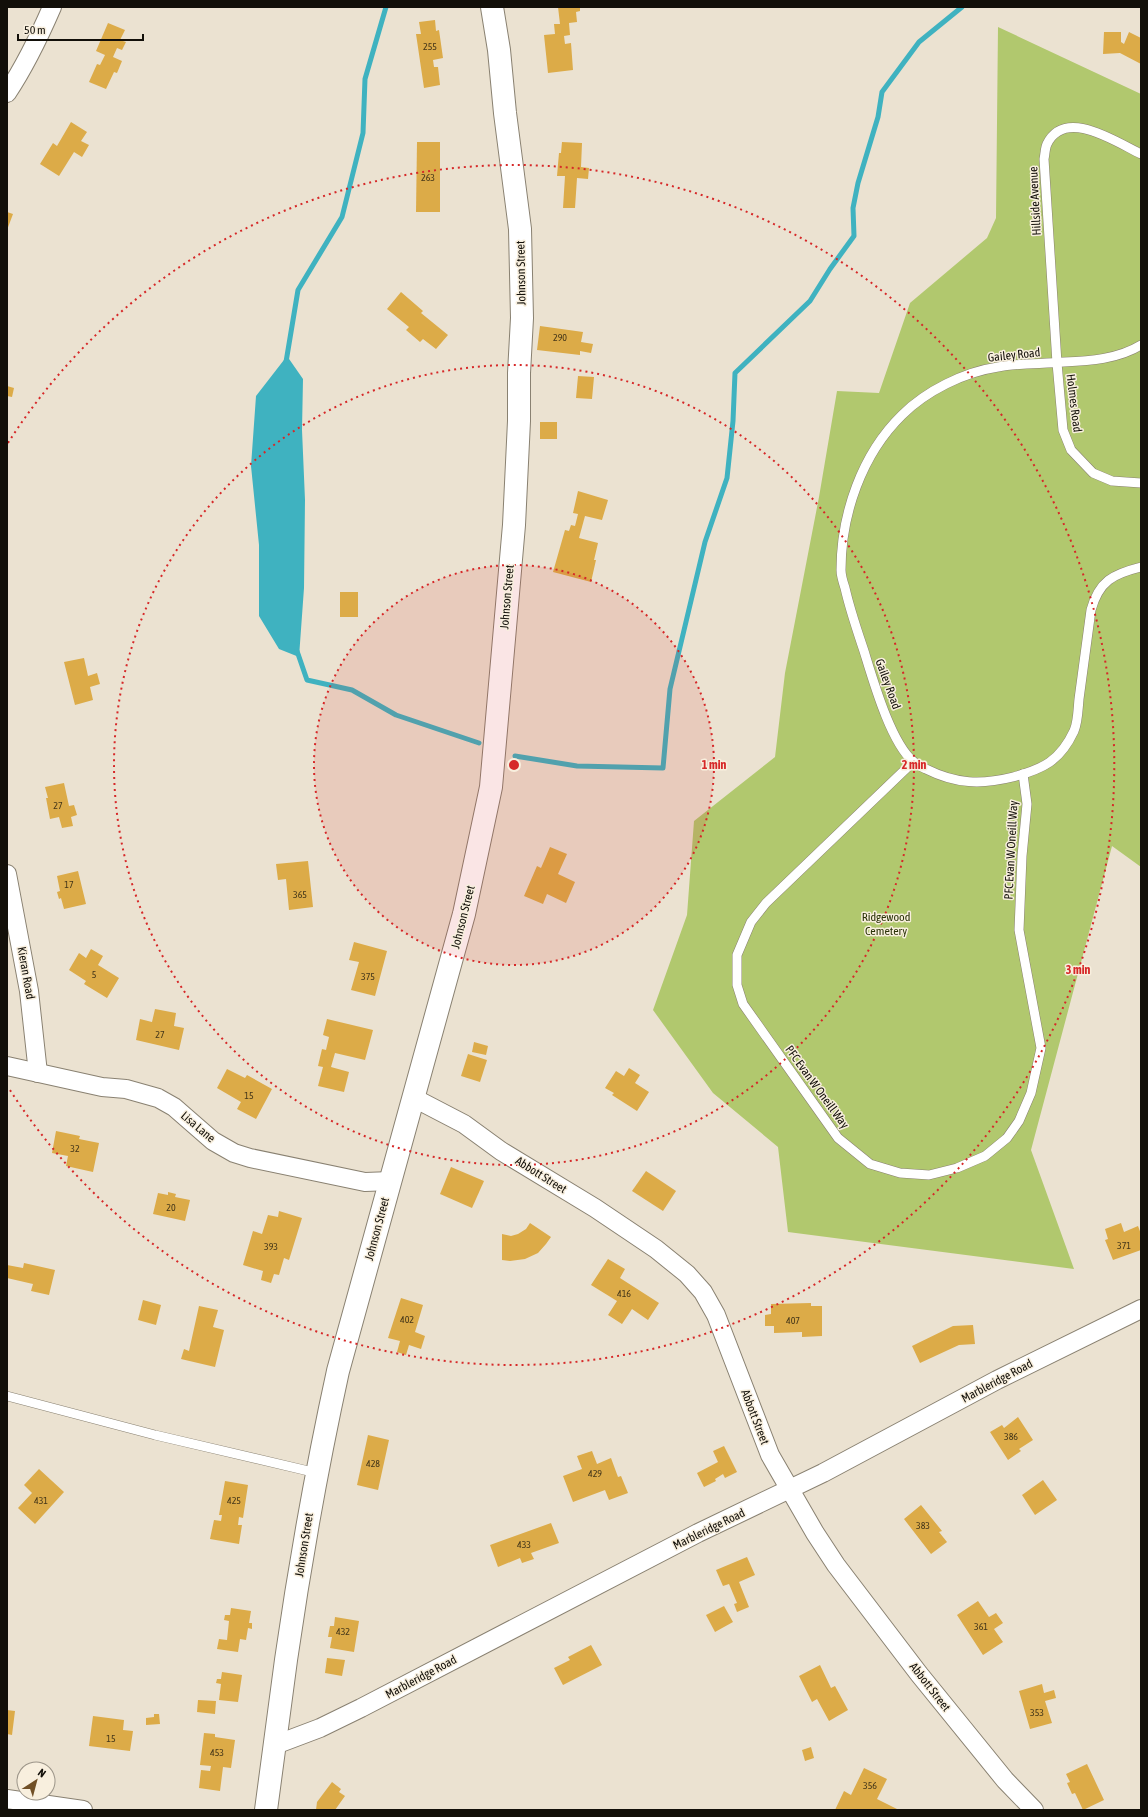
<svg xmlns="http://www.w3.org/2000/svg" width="1148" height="1817" font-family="'Asap Condensed',sans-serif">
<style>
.green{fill:#b1c86e}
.water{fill:#3fb2c0}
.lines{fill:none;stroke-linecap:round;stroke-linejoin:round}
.stream{stroke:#3fb2c0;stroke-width:5}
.building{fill:#dcab48}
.lane-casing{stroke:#898171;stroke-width:10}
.street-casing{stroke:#898171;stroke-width:20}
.secondary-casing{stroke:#898171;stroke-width:24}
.lane{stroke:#fff;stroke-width:9}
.street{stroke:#fff;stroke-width:18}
.secondary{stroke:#fff;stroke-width:22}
.ring{fill:none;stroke:#d62828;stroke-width:2;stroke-dasharray:2 4}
.labels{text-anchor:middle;stroke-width:3;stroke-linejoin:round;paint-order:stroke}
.number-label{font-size:10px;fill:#443619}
.street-label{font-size:12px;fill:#120f09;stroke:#f8efde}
.park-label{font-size:12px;fill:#283106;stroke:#f8efde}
.centre{fill:#d62828;stroke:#f8efde;stroke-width:2}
.ring-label{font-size:12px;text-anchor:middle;font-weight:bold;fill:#d62828;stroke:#f8efde;stroke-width:3;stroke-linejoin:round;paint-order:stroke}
</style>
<rect width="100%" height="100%" fill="#ebe2d1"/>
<path class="green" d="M 998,27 L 1141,94 L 1141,867 L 1112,846 L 1031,1150 L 1074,1269 L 788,1232 L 778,1147 L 713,1093 L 653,1010 L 687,915 L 694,821 L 775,757 L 785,673 L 819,497 L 837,391 L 879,393 L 910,303 L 987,238 L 996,218 Z"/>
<path class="water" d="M 287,356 L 303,379 L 302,430 L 305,500 L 304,588 L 299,657 L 279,649 L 259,616 L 259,545 L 251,466 L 256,396 Z"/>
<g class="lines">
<g class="stream">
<path d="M 286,362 L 298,290 L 342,217 L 363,133 L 365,79 L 386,7"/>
<path d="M 297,651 L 307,680 L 352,690 L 396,715 L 479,743"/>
<path d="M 515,756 L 577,766 L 663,768 L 670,689 L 705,542 L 727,478 L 733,421 L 735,373 L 810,301 L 830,269 L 854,236 L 853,208 L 858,183 L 878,117 L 882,92 L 919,42 L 962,7"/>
</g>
</g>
<g class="building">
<path d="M 558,7 L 580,7 L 580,11 L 576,12 L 577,22 L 569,23 L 570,35 L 564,36 L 565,44 L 571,43 L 573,70 L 548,73 L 544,35 L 555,34 L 554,24 L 560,24 Z"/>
<path d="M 435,20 L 436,31 L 439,30 L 443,58 L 433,60 L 434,67 L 438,67 L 440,85 L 424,88 L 416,34 L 421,34 L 419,22 Z"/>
<path d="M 108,23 L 125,30 L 120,40 L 126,42 L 122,50 L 117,48 L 113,57 L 122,61 L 117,73 L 114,72 L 106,89 L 89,82 L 97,64 L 100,65 L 105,55 L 96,51 Z"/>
<path d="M 1104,32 L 1121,32 L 1121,42 L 1124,44 L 1129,32 L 1141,38 L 1141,64 L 1120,53 L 1103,54 Z"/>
<path d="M 71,122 L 87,132 L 81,141 L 89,145 L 82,157 L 74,152 L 59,176 L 40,164 L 53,143 L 57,146 Z"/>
<path d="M 417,142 L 440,142 L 440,212 L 416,212 Z"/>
<path d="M 562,142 L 582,143 L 581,167 L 589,168 L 588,179 L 577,178 L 575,208 L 563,208 L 565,176 L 557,176 L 559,153 L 561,153 Z"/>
<path d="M 7,212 L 13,214 L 7,230 Z"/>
<path d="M 401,292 L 423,311 L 421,313 L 448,335 L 436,349 L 423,339 L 420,342 L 406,330 L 409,327 L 387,309 Z"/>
<path d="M 540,326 L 583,332 L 581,342 L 593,344 L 591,353 L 580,351 L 580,355 L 537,350 Z"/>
<path d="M 578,376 L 594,377 L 592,399 L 576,398 Z"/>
<path d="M 7,386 L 14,388 L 12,397 L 7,396 Z"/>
<rect x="540" y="422" width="17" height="17"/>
<path d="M 578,491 L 608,500 L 602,520 L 585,516 L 579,538 L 598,543 L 594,560 L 596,560 L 591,582 L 553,572 L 565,530 L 569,531 L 571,525 L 575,526 L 578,514 L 573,513 Z"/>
<rect x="340" y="592" width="18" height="25"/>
<path d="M 84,658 L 88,676 L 97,673 L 100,684 L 90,687 L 93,700 L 75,705 L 64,662 Z"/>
<path d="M 64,783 L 69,806 L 74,805 L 77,815 L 71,817 L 73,826 L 62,828 L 59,817 L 50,819 L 46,798 L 48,798 L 45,787 Z"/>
<path d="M 550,847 L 567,854 L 558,874 L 575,882 L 566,903 L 547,894 L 543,904 L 524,896 L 537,866 L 541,868 Z"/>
<path d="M 308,861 L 313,907 L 289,910 L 286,879 L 278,880 L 276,864 Z"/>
<path d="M 78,871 L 86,904 L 64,909 L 61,898 L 59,899 L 57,892 L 60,891 L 57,876 Z"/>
<path d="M 354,942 L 387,951 L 375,996 L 351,990 L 359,962 L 349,960 Z"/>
<path d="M 91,949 L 103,956 L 98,965 L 119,978 L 107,998 L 84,984 L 86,981 L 69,970 L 79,953 L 86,958 Z"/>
<path d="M 155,1009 L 176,1013 L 174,1026 L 184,1028 L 179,1050 L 136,1040 L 140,1019 L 152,1022 Z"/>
<path d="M 327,1019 L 373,1030 L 365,1060 L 335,1053 L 331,1067 L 349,1072 L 344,1092 L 318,1086 L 323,1067 L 318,1066 L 322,1049 L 326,1050 L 329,1037 L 323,1035 Z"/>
<path d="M 474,1042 L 488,1046 L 486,1055 L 472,1052 Z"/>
<path d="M 468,1054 L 487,1060 L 480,1082 L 461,1076 Z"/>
<path d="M 629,1068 L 640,1075 L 635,1083 L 649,1092 L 637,1111 L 612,1095 L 614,1093 L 605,1088 L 616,1071 L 624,1076 Z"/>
<path d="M 227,1069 L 245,1078 L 247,1075 L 272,1089 L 256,1119 L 237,1109 L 241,1102 L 217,1088 Z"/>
<path d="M 56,1131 L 80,1136 L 79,1139 L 99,1143 L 93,1172 L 66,1166 L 68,1156 L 52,1153 Z"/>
<path d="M 451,1167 L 484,1181 L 472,1208 L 440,1194 Z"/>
<path d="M 646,1171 L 676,1191 L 663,1211 L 632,1191 Z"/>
<path d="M 168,1192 L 176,1194 L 175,1197 L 190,1200 L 185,1221 L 153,1214 L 158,1193 L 168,1195 Z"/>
<path d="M 279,1211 L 302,1218 L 289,1260 L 284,1258 L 279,1275 L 274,1274 L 271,1283 L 261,1280 L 263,1271 L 243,1265 L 253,1231 L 262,1234 L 268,1215 L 278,1217 Z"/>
<path d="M 530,1223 L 551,1237 L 546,1244 L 538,1253 L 525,1259 L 510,1261 L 502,1260 L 502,1234 L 511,1236 L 518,1234 L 526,1229 Z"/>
<path d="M 1121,1223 L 1124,1232 L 1138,1226 L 1141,1234 L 1141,1250 L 1113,1260 L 1105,1240 L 1108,1239 L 1105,1229 Z"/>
<path d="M 608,1259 L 625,1269 L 620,1278 L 659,1303 L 648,1320 L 632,1309 L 622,1324 L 608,1315 L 617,1301 L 591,1285 Z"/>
<path d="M 24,1263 L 55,1270 L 49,1295 L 31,1291 L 33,1284 L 7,1278 L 7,1265 L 23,1268 Z"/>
<path d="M 401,1298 L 423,1305 L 415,1332 L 425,1336 L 421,1349 L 409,1345 L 406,1355 L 397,1352 L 400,1341 L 388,1338 Z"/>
<path d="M 143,1300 L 161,1305 L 156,1325 L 138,1320 Z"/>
<path d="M 811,1303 L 811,1306 L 822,1306 L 822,1336 L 802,1337 L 802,1332 L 774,1333 L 774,1326 L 765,1326 L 765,1315 L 771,1314 L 771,1304 Z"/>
<path d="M 199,1306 L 218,1310 L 213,1327 L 224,1330 L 215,1367 L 181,1359 L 184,1349 L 189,1351 Z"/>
<path d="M 973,1325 L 975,1344 L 959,1345 L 920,1363 L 912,1346 L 953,1326 Z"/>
<path d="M 1018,1417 L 1033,1440 L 1019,1449 L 1021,1451 L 1008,1460 L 990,1432 L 1002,1425 L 1004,1428 Z"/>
<path d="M 368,1435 L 389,1440 L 378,1490 L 357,1485 Z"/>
<path d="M 724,1446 L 737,1472 L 725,1478 L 723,1474 L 715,1479 L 716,1481 L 704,1487 L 697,1473 L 718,1462 L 713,1451 Z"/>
<path d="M 592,1451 L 597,1464 L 611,1458 L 618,1477 L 621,1476 L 628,1493 L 609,1500 L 605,1490 L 573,1502 L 563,1476 L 582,1469 L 577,1456 Z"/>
<path d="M 39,1469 L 64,1492 L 35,1524 L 18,1508 L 32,1493 L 24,1485 Z"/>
<path d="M 1043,1480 L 1057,1500 L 1035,1515 L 1022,1495 Z"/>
<path d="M 225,1481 L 248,1485 L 243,1518 L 239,1517 L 238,1525 L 242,1525 L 239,1544 L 210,1539 L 214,1520 L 221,1521 L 222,1515 L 219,1515 Z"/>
<path d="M 921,1505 L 942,1531 L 939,1532 L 947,1542 L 931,1554 L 904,1519 Z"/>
<path d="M 551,1523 L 559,1543 L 531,1553 L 534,1559 L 522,1563 L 520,1558 L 498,1567 L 490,1545 Z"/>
<path d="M 747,1557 L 755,1575 L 739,1582 L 749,1607 L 737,1612 L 734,1604 L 737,1603 L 729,1584 L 723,1586 L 716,1570 Z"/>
<path d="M 978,1601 L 989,1617 L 996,1613 L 1003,1623 L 994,1629 L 1003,1642 L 983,1655 L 957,1615 Z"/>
<path d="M 724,1606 L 733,1622 L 715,1632 L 706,1615 Z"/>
<path d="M 231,1608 L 251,1611 L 249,1623 L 252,1623 L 252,1629 L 248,1628 L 246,1640 L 240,1639 L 238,1652 L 217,1649 L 219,1639 L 227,1640 L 229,1621 L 224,1620 L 225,1615 L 230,1615 Z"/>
<path d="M 335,1617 L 359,1621 L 354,1652 L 330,1648 L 332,1637 L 328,1637 L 330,1626 L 334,1626 Z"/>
<path d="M 591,1645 L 602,1665 L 563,1685 L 554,1668 L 570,1660 L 568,1657 Z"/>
<path d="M 327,1658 L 345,1660 L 342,1676 L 325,1673 Z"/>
<path d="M 820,1665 L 831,1688 L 835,1686 L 848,1710 L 829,1721 L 817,1699 L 812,1702 L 799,1676 Z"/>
<path d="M 222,1672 L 242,1675 L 238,1702 L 219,1700 L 221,1684 L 216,1683 L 217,1679 L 221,1679 Z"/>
<path d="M 1042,1684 L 1044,1693 L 1054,1690 L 1056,1698 L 1045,1701 L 1052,1723 L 1030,1729 L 1019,1691 Z"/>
<path d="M 198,1700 L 216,1701 L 215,1714 L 197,1712 Z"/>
<path d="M 7,1710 L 15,1711 L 12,1735 L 7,1734 Z"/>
<path d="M 154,1714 L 159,1714 L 160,1724 L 146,1725 L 146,1718 L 154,1717 Z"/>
<path d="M 93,1716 L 124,1720 L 123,1730 L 133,1731 L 130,1751 L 89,1746 Z"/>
<path d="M 204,1733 L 215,1734 L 215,1737 L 235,1740 L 231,1768 L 223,1767 L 220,1791 L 199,1788 L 201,1770 L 210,1771 L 211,1766 L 200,1765 Z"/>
<path d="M 811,1747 L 814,1758 L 805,1761 L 802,1750 Z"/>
<path d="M 1087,1764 L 1104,1800 L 1083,1810 L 1075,1793 L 1072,1794 L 1067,1783 L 1070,1782 L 1066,1774 Z"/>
<path d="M 864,1768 L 887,1779 L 877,1799 L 899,1810 L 835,1810 L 844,1791 L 851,1795 Z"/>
<path d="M 332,1782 L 341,1789 L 339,1792 L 345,1796 L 335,1810 L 316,1810 L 317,1802 Z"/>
</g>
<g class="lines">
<g class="lane-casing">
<g id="lane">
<path d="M 1141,154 C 1116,142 1065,107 1047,144 C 1045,148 1045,155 1044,159 L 1057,363 L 1063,430 L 1071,450 L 1093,473 L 1112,481 L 1141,483"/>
<path d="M 1141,345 C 1118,359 1090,361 1064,362 C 1042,364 1019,363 998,367 C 964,372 926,391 902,415 C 862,454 841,514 841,570 C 841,576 843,582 845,588 C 850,610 857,630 864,651 C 873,680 891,744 914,762 C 917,765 922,767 926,769 C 956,784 981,785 1013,777 C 1043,769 1060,761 1074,731 C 1078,722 1078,709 1079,699 C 1083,669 1087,639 1091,610 C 1099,581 1113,574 1141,567"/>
<path d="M 913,762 L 766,903 L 751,922 L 737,955 L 737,985 L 743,1004 L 838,1138 L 870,1164 L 900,1173 L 929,1175 L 957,1168 L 985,1156 L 1007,1138 L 1019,1121 L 1031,1093 L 1041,1048 L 1019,930 L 1022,856 L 1027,804 L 1023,774"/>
<path d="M 7,1396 L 155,1435 L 317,1473"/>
</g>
</g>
<g class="street-casing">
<g id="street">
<path d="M 7,93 C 25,66 39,37 52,7"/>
<path d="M 7,874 L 29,991 L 38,1073"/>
<path d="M 7,1066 L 102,1087 L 126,1089 L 158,1098 L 174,1107 L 213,1141 L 234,1153 L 250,1158 L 365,1182 L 391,1181"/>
<path d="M 414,1098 L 464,1124 L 501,1151 L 595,1208 L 656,1249 L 687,1274 L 703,1292 L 716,1315 L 770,1455 L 815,1533 L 836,1565 L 919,1674 L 1005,1780 L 1034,1810"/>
<path d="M 275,1745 L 320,1728 L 361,1708 L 698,1533 L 823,1473 L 997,1380 L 1141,1309"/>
<path d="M 7,1799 L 83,1810"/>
</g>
</g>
<g class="secondary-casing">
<path id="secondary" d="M 266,1810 C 273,1760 279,1710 286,1660 C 300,1563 317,1467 338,1371 L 464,914 L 491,787 L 514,525 L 519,421 L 519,373 L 522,318 L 520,229 L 505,113 L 499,50 L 492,7"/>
</g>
<use href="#lane" class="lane"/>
<use href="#street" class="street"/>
<use href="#secondary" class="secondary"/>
</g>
<circle cx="514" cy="765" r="200" fill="#d62828" fill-opacity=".12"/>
<g class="ring">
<circle cx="514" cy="765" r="200"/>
<circle cx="514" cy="765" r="400"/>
<path d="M8 443A600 600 0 1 1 8 1087"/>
</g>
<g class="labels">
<g class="number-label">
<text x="430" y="50">255</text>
<text x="428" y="181">263</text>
<text x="560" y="341">290</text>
<text x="58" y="809">27</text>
<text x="69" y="888">17</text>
<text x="300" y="898">365</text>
<text x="94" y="978">5</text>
<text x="368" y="980">375</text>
<text x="160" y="1038">27</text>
<text x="249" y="1099">15</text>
<text x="75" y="1152">32</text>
<text x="171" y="1211">20</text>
<text x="1124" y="1249">371</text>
<text x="271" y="1250">393</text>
<text x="624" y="1297">416</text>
<text x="407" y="1323">402</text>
<text x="793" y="1324">407</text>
<text x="1011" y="1440">386</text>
<text x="373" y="1467">428</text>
<text x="595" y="1477">429</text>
<text x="41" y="1504">431</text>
<text x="234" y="1504">425</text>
<text x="923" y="1529">383</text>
<text x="524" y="1548">433</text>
<text x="981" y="1630">361</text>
<text x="343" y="1635">432</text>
<text x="1037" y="1716">353</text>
<text x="111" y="1742">15</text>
<text x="217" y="1756">453</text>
<text x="870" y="1789">356</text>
</g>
<g class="street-label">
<text transform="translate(1035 201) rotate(-93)" y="4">Hillside Avenue</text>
<text transform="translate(521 273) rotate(-91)" y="4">Johnson Street</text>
<text transform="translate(1014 355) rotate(-6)" y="4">Gailey Road</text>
<text transform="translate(1074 403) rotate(83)" y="4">Holmes Road</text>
<text transform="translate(507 597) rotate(-85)" y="4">Johnson Street</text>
<text transform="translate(888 684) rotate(70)" y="4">Gailey Road</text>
<text transform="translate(1011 850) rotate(-87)" y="4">PFC Evan W Oneill Way</text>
<text transform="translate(463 917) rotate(-76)" y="4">Johnson Street</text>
<text transform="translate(26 973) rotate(80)" y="4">Kieran Road</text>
<text transform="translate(817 1087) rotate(54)" y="4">PFC Evan W Oneill Way</text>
<text transform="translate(198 1127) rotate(40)" y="4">Lisa Lane</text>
<text transform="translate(541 1175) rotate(32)" y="4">Abbott Street</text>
<text transform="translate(377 1229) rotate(-75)" y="4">Johnson Street</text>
<text transform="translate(997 1381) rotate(-28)" y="4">Marbleridge Road</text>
<text transform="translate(755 1417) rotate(69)" y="4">Abbott Street</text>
<text transform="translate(709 1529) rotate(-26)" y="4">Marbleridge Road</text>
<text transform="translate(304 1545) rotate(-81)" y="4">Johnson Street</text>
<text transform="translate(421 1677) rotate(-28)" y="4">Marbleridge Road</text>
<text transform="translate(930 1687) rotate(52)" y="4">Abbott Street</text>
</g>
<g class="park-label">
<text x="886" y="921">Ridgewood<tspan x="886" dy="14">Cemetery</tspan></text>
</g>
</g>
<circle cx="514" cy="765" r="6" class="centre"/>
<g class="ring-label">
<text x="714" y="769">1 min</text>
<text x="914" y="769">2 min</text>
<text x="1078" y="974">3 min</text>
</g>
<rect width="1148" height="1817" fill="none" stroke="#120f09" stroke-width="16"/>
<g transform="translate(36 1781) rotate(36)"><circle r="19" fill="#f8efde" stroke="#9c9589"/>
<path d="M0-3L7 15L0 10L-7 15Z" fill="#715027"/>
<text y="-6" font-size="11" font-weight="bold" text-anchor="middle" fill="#120f09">N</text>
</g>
<path d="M18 34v6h125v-6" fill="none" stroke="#120f09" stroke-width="2"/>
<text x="24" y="34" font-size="12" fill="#120f09" stroke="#f8efde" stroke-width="3" paint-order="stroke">50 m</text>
</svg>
